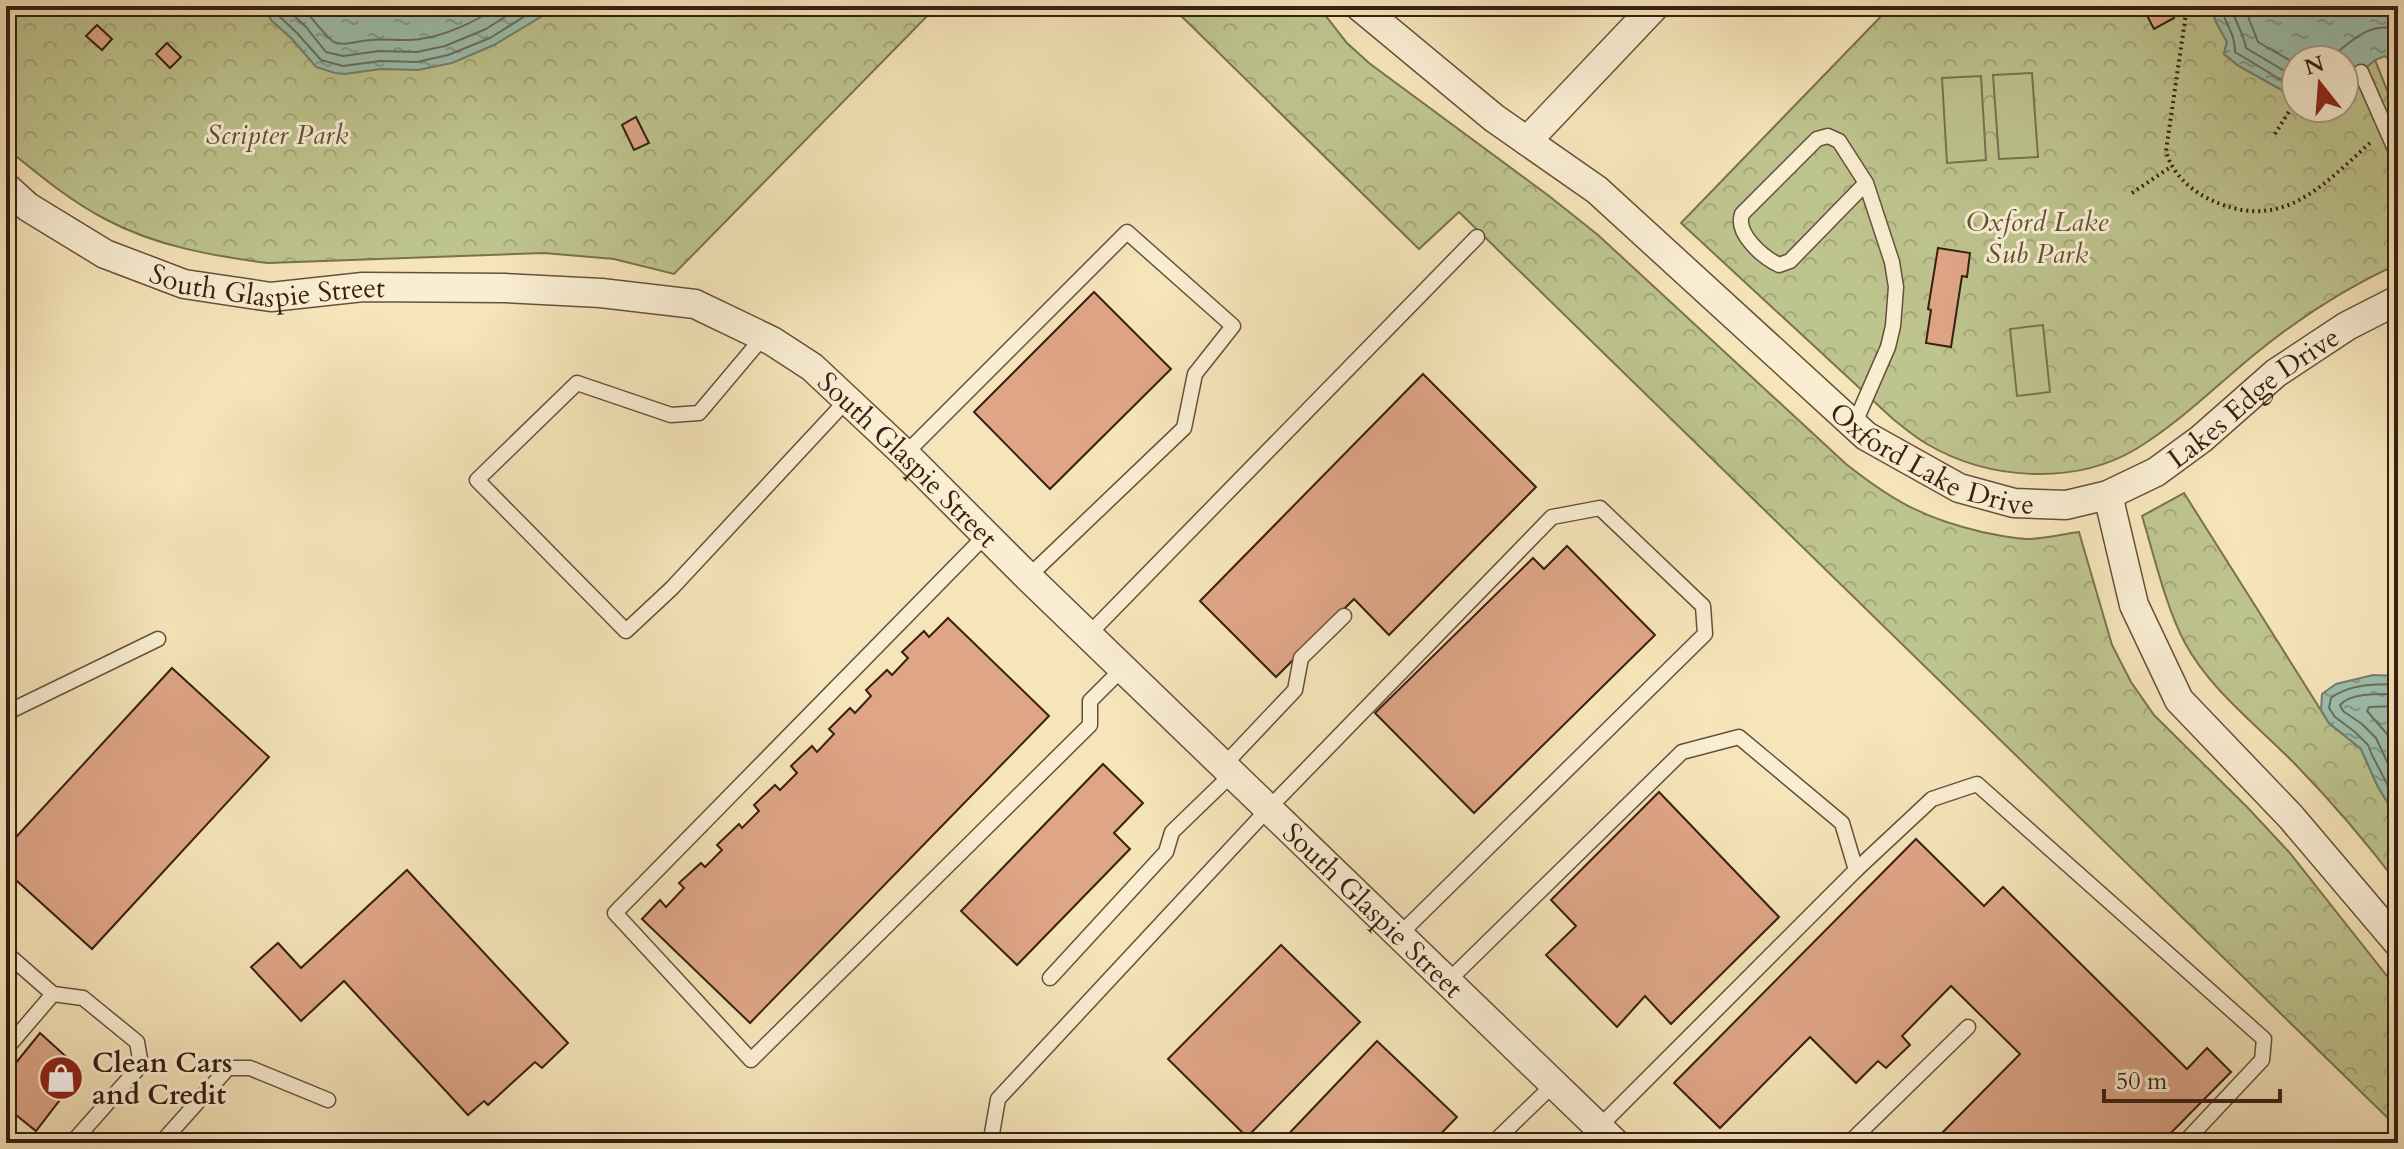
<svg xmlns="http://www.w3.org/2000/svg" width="2404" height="1149" font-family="Cardo,serif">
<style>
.forest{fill:url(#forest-crowns);stroke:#7a7250;stroke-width:2}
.pitch{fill:#bec48e;stroke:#7a7250;stroke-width:2}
.water{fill:url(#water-ripples);stroke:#747f6f;stroke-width:2}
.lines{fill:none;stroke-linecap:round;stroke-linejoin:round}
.shore{stroke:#6a6f5f;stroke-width:2}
.building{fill:#dea587;stroke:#371f11;stroke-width:2}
.service-casing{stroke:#67503b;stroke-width:17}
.minor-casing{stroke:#67503b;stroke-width:31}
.path{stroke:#371f11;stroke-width:4;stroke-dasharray:2 4;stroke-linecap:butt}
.service{stroke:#f9edd2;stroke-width:14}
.minor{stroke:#f9edd2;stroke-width:28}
.labels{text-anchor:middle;stroke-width:6;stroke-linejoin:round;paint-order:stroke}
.park-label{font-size:28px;font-style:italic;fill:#605136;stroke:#f9edd2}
.street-label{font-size:28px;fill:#371f11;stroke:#f9edd2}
.poi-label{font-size:28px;font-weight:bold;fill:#371f11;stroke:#f9edd2;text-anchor:start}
</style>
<defs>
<pattern id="forest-crowns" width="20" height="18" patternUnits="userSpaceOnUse" patternTransform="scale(2)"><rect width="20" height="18" fill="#bec48e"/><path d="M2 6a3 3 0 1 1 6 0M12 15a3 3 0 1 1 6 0" fill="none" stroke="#a4a879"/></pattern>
<pattern id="water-ripples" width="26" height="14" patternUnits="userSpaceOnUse" patternTransform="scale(2)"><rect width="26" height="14" fill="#9dbfad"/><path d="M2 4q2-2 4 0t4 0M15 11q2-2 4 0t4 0" fill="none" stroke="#819b8b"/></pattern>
</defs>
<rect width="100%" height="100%" fill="#f6e4ba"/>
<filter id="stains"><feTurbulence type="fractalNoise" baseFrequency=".0025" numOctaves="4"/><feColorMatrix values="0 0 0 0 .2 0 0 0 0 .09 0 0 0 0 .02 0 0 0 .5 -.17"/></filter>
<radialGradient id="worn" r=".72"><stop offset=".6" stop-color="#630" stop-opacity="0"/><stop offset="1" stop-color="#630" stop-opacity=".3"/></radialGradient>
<g class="forest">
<path d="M 6,6 L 937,6 L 674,274 L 614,259 L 544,253 L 268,263 C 213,256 156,246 107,220 C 70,201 38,174 6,148 Z"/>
<path d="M 1171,6 L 1318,6 L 1347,43 L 1369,63 L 1549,196 L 1598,235 L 1846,464 C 1893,501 1923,518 1982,532 C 1997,535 2014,539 2030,539 C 2047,538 2063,534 2079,532 L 2112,645 L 2131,682 L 2154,715 L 2248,808 L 2289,852 L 2398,990 L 2398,1128 L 1459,212 L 1419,249 Z"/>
<path d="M 1891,6 L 2213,6 L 2215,20 L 2227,42 L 2224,54 L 2239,66 L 2296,98 L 2296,108 L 2344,108 L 2344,86 L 2375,60 L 2398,118 L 2398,264 C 2347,287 2298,319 2255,354 C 2216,386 2179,423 2136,449 C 2074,486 1988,480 1927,444 C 1915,437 1904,428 1893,419 L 1681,223 Z"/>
<path d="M 2184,493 L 2329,723 L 2361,749 L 2377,785 L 2398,820 L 2398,884 C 2366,842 2332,802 2295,764 C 2257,725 2211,691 2185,643 C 2166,608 2154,555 2142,516 Z"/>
</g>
<g class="pitch">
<path d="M 2032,73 L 2038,157 L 1999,159 L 1993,75 Z"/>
<path d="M 1981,76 L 1986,160 L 1947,163 L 1942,78 Z"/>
<path d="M 2043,325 L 2050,392 L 2017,396 L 2010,329 Z"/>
</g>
<g class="water">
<path d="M 263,6 L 559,6 L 494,45 L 452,63 L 418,70 L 381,69 L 344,74 L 335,73 L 316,67 L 292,39 L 271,20 Z"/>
<path d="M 2213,6 L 2398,6 L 2398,68 L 2385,56 L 2375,60 L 2344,86 L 2344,60 L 2296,60 L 2296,98 L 2239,66 L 2224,54 L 2227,42 L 2215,20 Z"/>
<path d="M 2373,675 L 2398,676 L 2398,820 L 2377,785 L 2361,749 L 2329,723 L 2321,710 L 2322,694 L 2336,684 Z"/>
</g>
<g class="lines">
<g class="shore">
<path d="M 272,6 L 278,15 L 297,33 L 321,60 L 343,66 L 380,61 L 417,62 L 448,55 L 490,38 L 541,6"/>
<path d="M 284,6 L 306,27 L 326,52 L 343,56 L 379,51 L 417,52 L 445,46 L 486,29 L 522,6"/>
<path d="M 300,6 C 310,14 326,38 334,42 C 344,47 360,40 371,40 C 387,38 404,42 420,39 C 448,35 476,21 499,6"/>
<path d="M 2221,6 C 2225,26 2235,31 2235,52 L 2296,89"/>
<path d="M 2231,6 C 2234,21 2244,33 2246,48 L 2296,78"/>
<path d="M 2244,6 L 2258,42 L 2296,64"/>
<path d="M 2328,60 C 2349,43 2370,20 2398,30"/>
<path d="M 2398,684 C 2375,684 2349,684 2331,698 L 2329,708 L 2335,717 L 2355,732 L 2368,745 L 2372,755 L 2398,805"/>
<path d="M 2398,694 C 2381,694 2352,692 2340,705 L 2343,711 L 2362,724 L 2376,738 L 2398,785"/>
<path d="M 2398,706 L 2369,707 L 2367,711 L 2387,734 L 2398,759"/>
</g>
</g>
<g class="building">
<path d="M 2142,6 L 2168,6 L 2174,18 L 2154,29 Z"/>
<path d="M 97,25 L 112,39 L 102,50 L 86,36 Z"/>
<path d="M 167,43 L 181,57 L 170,68 L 156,54 Z"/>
<path d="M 636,117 L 649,143 L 634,150 L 622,125 Z"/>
<path d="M 1938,248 L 1970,253 L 1967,277 L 1962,276 L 1951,347 L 1926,343 L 1931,310 L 1928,309 Z"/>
<path d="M 1094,292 L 1171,369 L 1050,489 L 974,412 Z"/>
<path d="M 1423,374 L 1536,487 L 1389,635 L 1354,599 L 1276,677 L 1200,601 Z"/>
<path d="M 1567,546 L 1655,635 L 1474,813 L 1375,713 L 1533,558 L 1544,569 Z"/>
<path d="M 948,618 L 1049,716 L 750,1023 L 642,919 L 660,900 L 666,907 L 684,888 L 679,883 L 701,863 L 705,867 L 722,850 L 717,845 L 739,824 L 742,828 L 759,811 L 754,805 L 775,785 L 780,790 L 797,773 L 791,766 L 812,746 L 817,752 L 834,734 L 829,729 L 850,708 L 855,713 L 871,696 L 866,690 L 887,670 L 892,675 L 908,658 L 902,652 L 924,631 L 929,637 Z"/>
<path d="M 172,668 L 269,757 L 92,949 L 6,871 L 6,848 Z"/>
<path d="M 1103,764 L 1143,803 L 1114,833 L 1130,849 L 1017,965 L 961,911 Z"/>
<path d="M 1659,792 L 1779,917 L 1671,1024 L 1645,996 L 1617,1027 L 1546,955 L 1576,926 L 1551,900 Z"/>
<path d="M 1916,839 L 1984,906 L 2003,887 L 2187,1069 L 2207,1048 L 2231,1072 L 2161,1143 L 1932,1143 L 2020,1054 L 1951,986 L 1902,1036 L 1910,1045 L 1886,1068 L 1878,1061 L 1856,1083 L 1810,1037 L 1720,1128 L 1674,1083 Z"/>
<path d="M 407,870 L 568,1043 L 542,1068 L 535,1062 L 488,1105 L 484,1101 L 468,1115 L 344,981 L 301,1021 L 251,967 L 278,943 L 301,968 Z"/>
<path d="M 1281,945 L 1360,1022 L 1247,1137 L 1168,1059 Z"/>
<path d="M 40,1033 L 82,1071 L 36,1131 L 6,1107 L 6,1075 Z"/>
<path d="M 1377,1041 L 1457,1117 L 1432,1143 L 1280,1143 Z"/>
</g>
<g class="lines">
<g class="service-casing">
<g id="service">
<path d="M 2361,72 L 2398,156"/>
<path d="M 763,337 L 699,413 L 671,415 L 577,383 L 477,480 L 626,631 L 672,588 L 847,400"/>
<path d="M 1854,425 L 1888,347 L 1893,326 L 1896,287 L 1892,262 L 1866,183 L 1839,141 L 1828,136 L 1817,139 L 1742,214 C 1735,234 1763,257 1779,265 L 1790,261 L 1866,183"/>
<path d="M 905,454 L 1127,232 L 1233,326 L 1195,374 L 1184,428 L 1028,577"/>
<path d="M 986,535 L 615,913 L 751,1060 L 1090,725 L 1090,701 L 1122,669"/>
<path d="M 1088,635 L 1477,237"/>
<path d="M 6,713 L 158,639"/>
<path d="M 1223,766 L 1295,690 L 1301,658 L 1344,616"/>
<path d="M 1856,870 L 1932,799 L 1977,784 L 2264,1039 L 2262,1060 L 2184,1143"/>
<path d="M 6,953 L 53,994"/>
<path d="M 1050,978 L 1166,852 L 1172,832 L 1232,774"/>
<path d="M 1448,981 L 1682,752 L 1739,737 L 1842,823 L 1856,870 L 1599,1127"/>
<path d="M 6,1049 L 53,994 L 83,998 L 137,1042 L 141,1065 L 72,1143"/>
<path d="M 161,1143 L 228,1068 L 250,1068 L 328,1100"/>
<path d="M 994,1143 L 991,1139 L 998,1099 L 1268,809 L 1552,517 L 1600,508 L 1703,606 L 1705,634 L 1399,935"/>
<path d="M 1493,1143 L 1554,1084"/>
<path d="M 1849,1143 L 1968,1027"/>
</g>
</g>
<g class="minor-casing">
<g id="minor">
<path id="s1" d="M 1359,6 L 1494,118 L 1597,190 L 1866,436 L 1959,488 L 2014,503 L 2066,505 L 2108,495 L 2134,605 L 2179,700 L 2291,817 L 2398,943"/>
<path d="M 1527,141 L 1655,6"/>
<path id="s2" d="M 6,187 L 28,207 L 105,254 L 184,284 L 271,297 L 363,287 L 505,288 L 601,293 L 695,304 L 772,341 L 812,367 L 905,454 L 1028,577 L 1615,1143"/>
<path id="s3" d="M 2108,495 L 2156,472 L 2201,439 L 2276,373 L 2347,326 L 2398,300"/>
</g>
</g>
<g class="path">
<path d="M 2187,6 L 2166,151 C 2171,171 2187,187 2205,197 C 2280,236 2321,187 2372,141"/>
<path d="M 2290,86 L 2296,90"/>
<path d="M 2275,134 L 2296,100"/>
<path d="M 2132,193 L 2172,166"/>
</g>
<use href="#service" class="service"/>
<use href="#minor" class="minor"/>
</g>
<defs>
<g id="shop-disc" transform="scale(2.3)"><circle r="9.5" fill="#8f2418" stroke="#f9edd2"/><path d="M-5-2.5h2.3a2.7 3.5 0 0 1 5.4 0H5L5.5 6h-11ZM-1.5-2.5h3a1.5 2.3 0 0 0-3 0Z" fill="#fff"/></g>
</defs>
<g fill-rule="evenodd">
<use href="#shop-disc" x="61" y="1078"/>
</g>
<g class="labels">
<g class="park-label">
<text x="277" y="144">Scripter Park</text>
<text x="2037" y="231">Oxford Lake<tspan x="2037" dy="32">Sub Park</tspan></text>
</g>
<g class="street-label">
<text dy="10" stroke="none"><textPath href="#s2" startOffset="288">South Glaspie Street</textPath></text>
<text dy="10" stroke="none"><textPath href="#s3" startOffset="176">Lakes Edge Drive</textPath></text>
<text dy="10" stroke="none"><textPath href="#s1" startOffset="736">Oxford Lake Drive</textPath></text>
<text dy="10" stroke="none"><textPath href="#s2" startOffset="984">South Glaspie Street</textPath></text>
<text dy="10" stroke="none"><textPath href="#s2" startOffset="1632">South Glaspie Street</textPath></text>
</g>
<g class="poi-label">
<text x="92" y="1072">Clean Cars<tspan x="92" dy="32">and Credit</tspan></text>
</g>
</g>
<rect width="2404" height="1149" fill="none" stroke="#f6e4ba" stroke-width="32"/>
<rect x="8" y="8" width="2388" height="1133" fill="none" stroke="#371f11" stroke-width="4"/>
<rect x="16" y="16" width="2372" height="1117" fill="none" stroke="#371f11" stroke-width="2"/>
<g transform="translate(2320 84) rotate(343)"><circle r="38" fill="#f9edd2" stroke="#ab9b85" stroke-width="2"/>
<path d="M0-6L14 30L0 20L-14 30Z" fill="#8f2418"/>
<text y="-12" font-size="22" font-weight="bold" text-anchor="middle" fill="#371f11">N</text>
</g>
<path d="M2104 1089v12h176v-12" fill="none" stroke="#371f11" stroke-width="4"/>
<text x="2116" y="1089" font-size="24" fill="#371f11" stroke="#f9edd2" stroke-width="6" paint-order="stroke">50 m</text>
<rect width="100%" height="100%" filter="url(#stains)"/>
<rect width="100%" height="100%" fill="url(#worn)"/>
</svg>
